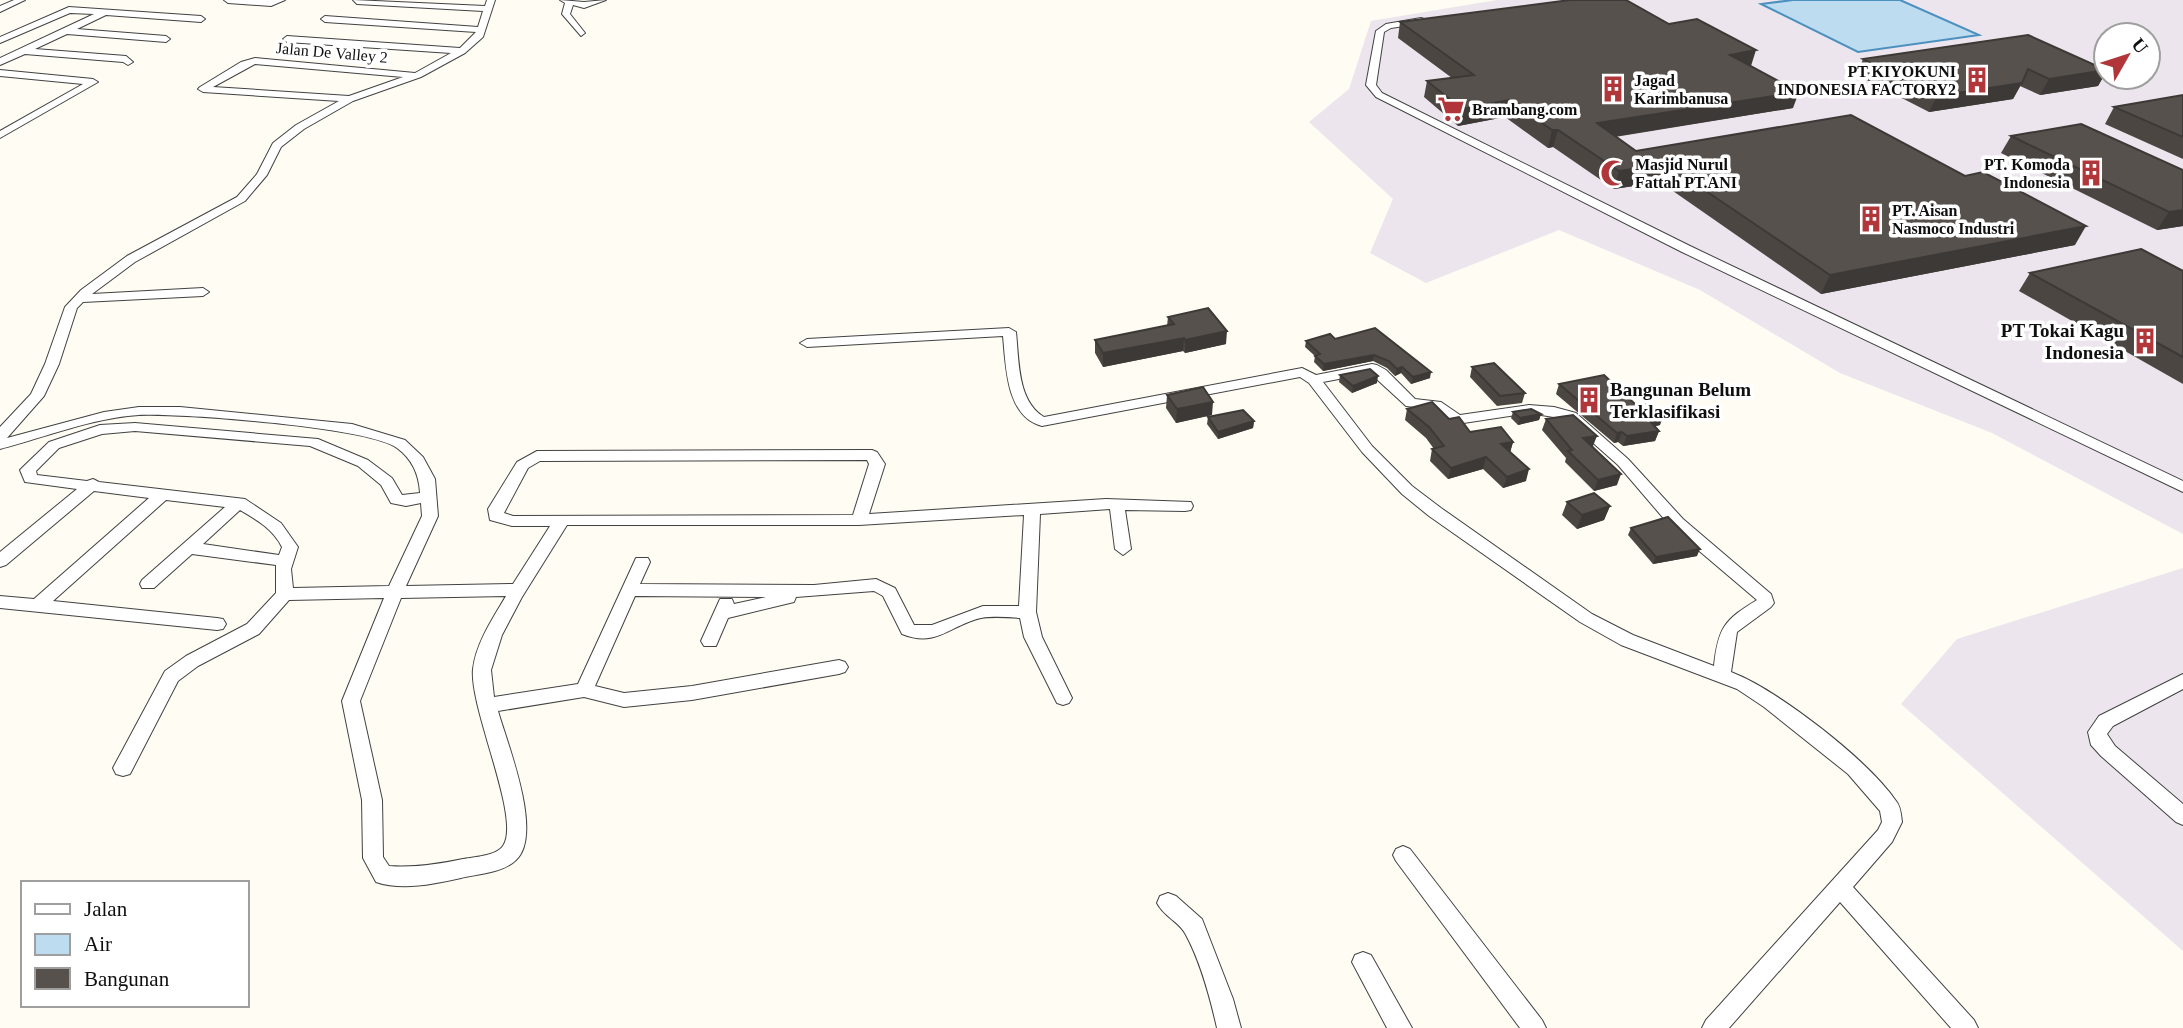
<svg xmlns="http://www.w3.org/2000/svg" width="2183" height="1028" font-family="'Times New Roman',serif">
<style>
.industrial{fill:#ece5ed;fill-rule:evenodd}
.water{fill:#bddcf0;stroke:#4c90bf;stroke-width:2}
.lines{fill:none;stroke-linecap:round;stroke-linejoin:round}
.minor-casing{stroke:#424242;stroke-width:2}
.minor{fill:#fff;fill-rule:evenodd}
.wall{fill:#4b4642}
.shaded-wall{fill:#3d3936}
.building{fill:#57514d;stroke:#3d3936;stroke-width:2}
.labels{text-anchor:middle;stroke-width:7;stroke-linejoin:round;paint-order:stroke}
.far-street-label{font-size:16px;fill:#0f0f0f;stroke:#fff}
.far-poi-label{font-size:16px;font-weight:bold;fill:#0f0f0f;stroke:#fff;text-anchor:start}
.poi-label{font-size:19px;font-weight:bold;fill:#0f0f0f;stroke:#fff;text-anchor:end}
</style>
<rect width="100%" height="100%" fill="#fefcf3"/>
<g class="industrial">
<path d="M 1497,0 L 2183,0 L 2183,534 L 1992,433 L 1840,373 L 1700,290 L 1559,230 L 1426,283 L 1370,253 L 1393,199 L 1309,122 L 1349,89 L 1371,21 ZM 2106,35 L 2148,35 L 2148,77 L 2106,77 Z"/>
<path d="M 2183,568 L 2183,951 L 1901,704 L 1957,639 Z"/>
</g>
<path class="water" d="M 1793,0 L 1900,0 L 1979,35 L 1858,52 L 1761,4 Z"/>
<g class="lines">
<g class="minor-casing">
<g id="minor">
<path d="M 14,0 L 25,0 L 0,12 L 0,6 Z"/>
<path d="M 224,0 L 285,0 L 271,6 L 228,3 Z"/>
<path d="M 353,0 L 485,6 L 487,0 L 495,0 L 483,37 L 465,53 L 421,77 L 353,101 L 304,129 L 281,147 L 267,175 L 245,201 L 135,262 L 92,294 L 203,288 L 209,292 L 203,296 L 83,302 L 77,308 L 59,364 L 44,396 L 7,438 L 104,412 L 139,407 L 180,407 L 352,424 L 405,440 L 423,457 L 435,479 L 438,516 L 406,586 L 513,584 L 550,526 L 512,526 L 490,520 L 488,509 L 517,462 L 537,451 L 872,450 L 877,452 L 885,464 L 869,514 L 1106,499 L 1191,502 L 1193,506 L 1191,510 L 1185,511 L 1125,510 L 1131,549 L 1123,555 L 1115,549 L 1110,509 L 1040,514 L 1036,612 L 1042,637 L 1072,698 L 1069,703 L 1063,705 L 1057,703 L 1024,637 L 1020,618 C 1007,617 993,616 981,618 C 950,625 937,648 902,634 L 883,596 L 874,591 L 796,597 L 794,602 L 728,618 L 716,646 L 704,646 L 701,641 L 720,599 L 732,599 L 734,604 L 766,597 L 635,596 L 595,686 L 624,693 L 692,686 L 839,660 L 845,662 L 848,667 L 845,672 L 839,674 L 692,700 L 624,707 L 584,697 L 498,711 C 507,743 544,834 516,860 C 503,873 477,874 461,878 C 434,884 402,891 376,882 L 363,858 L 362,800 L 342,701 L 384,598 L 289,600 L 259,634 L 198,666 L 178,681 L 130,774 L 123,776 L 116,774 L 113,768 L 165,671 L 186,656 L 247,624 L 276,593 L 276,565 L 192,554 L 154,588 L 142,588 L 140,584 L 142,580 L 225,507 L 166,500 L 53,601 L 217,618 L 223,619 L 226,624 L 223,629 L 217,630 L 0,608 L 0,596 L 34,599 L 149,498 L 94,491 L 6,565 L 0,567 L 0,552 L 77,489 L 25,482 L 20,470 L 23,467 L 49,442 L 100,425 L 135,423 L 318,439 L 368,460 L 392,478 L 402,495 L 420,493 C 419,474 412,459 397,448 C 368,427 180,413 139,415 C 92,418 46,437 0,449 L 0,427 L 31,394 L 45,364 L 65,307 L 81,290 L 127,256 L 237,197 L 257,174 L 273,143 L 296,125 L 339,101 L 203,92 L 198,89 L 200,87 L 241,62 L 255,58 L 415,73 L 451,53 L 287,42 L 283,39 L 287,36 L 460,48 L 476,32 L 325,22 L 321,19 L 325,16 L 478,27 L 483,11 L 357,4 ZM 255,64 L 403,77 L 349,96 L 213,87 ZM 135,431 L 310,446 L 358,466 L 381,485 L 391,503 L 406,506 L 421,503 L 422,516 L 389,586 L 293,588 L 291,569 L 298,547 L 281,523 L 245,499 L 99,482 L 93,479 L 87,481 L 37,475 L 36,471 L 59,448 L 102,434 ZM 867,460 L 869,464 L 853,515 L 513,516 L 504,513 L 528,468 L 540,461 ZM 240,510 C 257,520 273,529 282,547 L 279,555 L 203,544 ZM 1024,515 L 1019,606 L 983,606 L 932,625 L 914,625 L 895,588 L 876,579 L 814,585 L 640,584 L 650,562 L 648,558 L 636,558 L 578,684 L 494,697 L 491,670 L 502,635 L 522,597 L 567,525 L 859,525 ZM 506,596 C 493,618 476,643 473,669 C 469,708 522,820 503,846 C 496,856 474,857 463,859 C 439,864 414,868 389,866 L 383,857 L 382,800 L 360,701 L 401,598 Z"/>
<path d="M 560,0 L 584,2 L 606,0 L 584,8 L 573,5 L 570,14 L 585,33 L 581,36 L 562,14 L 565,3 Z"/>
<path d="M 69,7 L 201,16 L 205,19 L 201,22 L 106,15 L 77,29 L 166,36 L 170,39 L 166,42 L 67,34 L 35,49 L 126,56 L 133,62 L 128,65 L 123,62 L 25,54 L 0,65 L 0,58 L 94,14 L 70,13 L 0,43 L 0,37 Z"/>
<path d="M 1421,18 L 1424,19 L 1424,23 L 1391,28 L 1384,32 L 1376,85 L 1382,93 L 1690,246 L 2183,481 L 2183,492 L 1682,252 L 1376,97 L 1366,85 L 1376,31 L 1386,24 Z"/>
<path d="M 0,70 L 93,79 L 98,82 L 0,138 L 0,131 L 83,84 L 0,76 Z"/>
<path d="M 1009,328 L 1016,332 C 1019,360 1017,401 1044,417 L 1302,368 L 1316,375 L 1372,364 L 1377,365 L 1386,370 L 1415,399 L 1441,402 L 1460,415 L 1529,405 L 1554,407 L 1576,413 L 1628,459 L 1683,519 L 1771,594 L 1774,603 L 1771,607 L 1737,632 L 1731,672 C 1778,690 1868,760 1896,801 C 1901,807 1901,815 1902,822 L 1892,842 L 1853,887 L 1974,1020 L 1978,1028 L 1951,1028 L 1840,902 L 1729,1028 L 1702,1028 L 1706,1020 L 1878,830 L 1882,822 L 1880,811 L 1848,774 L 1764,707 L 1737,689 L 1621,645 L 1580,622 L 1429,516 L 1402,494 L 1362,452 L 1309,383 L 1300,377 L 1042,426 C 1006,417 1006,366 1003,336 L 807,347 L 800,343 L 807,339 ZM 1370,373 L 1406,406 L 1432,409 L 1457,424 L 1529,413 L 1566,419 L 1618,465 L 1671,527 L 1757,600 C 1724,620 1718,628 1714,666 L 1633,635 L 1592,614 L 1441,508 L 1412,486 L 1372,446 L 1323,382 Z"/>
<path d="M 2183,674 L 2183,689 L 2113,726 L 2107,734 L 2115,746 L 2183,804 L 2183,825 L 2176,822 L 2101,756 L 2091,745 L 2088,732 L 2099,716 Z"/>
<path d="M 1403,846 L 1410,849 L 1542,1020 L 1546,1028 L 1520,1028 L 1396,861 L 1393,855 L 1396,849 Z"/>
<path d="M 1168,893 L 1176,896 L 1202,919 L 1233,999 L 1241,1028 L 1217,1028 C 1210,997 1201,963 1186,935 C 1180,922 1164,917 1157,903 L 1160,896 Z"/>
<path d="M 1363,952 L 1371,955 L 1412,1028 L 1387,1028 L 1352,962 L 1355,955 Z"/>
</g>
</g>
<use href="#minor" class="minor"/>
</g>
<g class="wall">
<path d="M 1400,22 L 1669,24 L 1751,66 L 1793,108 L 1615,137 L 1636,151 L 2075,245 L 1821,294 L 1660,182 L 1614,189 L 1553,147 L 1548,148 L 1505,117 L 1458,126 L 1424,97 L 1427,81 L 1452,78 L 1398,38 Z"/>
<path d="M 1863,59 L 2106,69 L 2106,72 L 2098,86 L 2040,95 L 2020,86 L 2013,99 L 1929,112 L 1857,75 Z"/>
<path d="M 2183,95 L 2183,159 L 2105,124 L 2114,107 Z"/>
<path d="M 2011,136 L 2183,170 L 2183,226 L 2157,230 L 2001,153 Z"/>
<path d="M 2183,271 L 2183,384 L 2019,291 L 2030,273 Z"/>
<path d="M 1168,317 L 1226,344 L 1185,353 L 1183,351 L 1103,367 L 1095,353 L 1095,340 L 1167,326 Z"/>
<path d="M 1335,339 L 1430,378 L 1411,384 L 1401,373 L 1395,376 L 1387,368 L 1373,361 L 1323,371 L 1314,362 L 1315,356 L 1305,347 L 1306,341 Z"/>
<path d="M 1472,367 L 1525,393 L 1522,403 L 1497,406 L 1470,377 Z"/>
<path d="M 1340,375 L 1377,383 L 1352,393 L 1339,382 Z"/>
<path d="M 1559,384 L 1660,425 L 1655,426 L 1659,431 L 1655,441 L 1623,446 L 1618,442 L 1614,443 L 1556,394 Z"/>
<path d="M 1167,395 L 1212,415 L 1176,423 L 1166,408 Z"/>
<path d="M 1407,409 L 1449,419 L 1470,432 L 1513,442 L 1510,452 L 1526,481 L 1503,488 L 1483,469 L 1448,479 L 1430,461 L 1432,449 L 1434,449 L 1426,438 L 1405,420 Z"/>
<path d="M 1513,412 L 1541,414 L 1539,420 L 1518,425 L 1511,418 Z"/>
<path d="M 1208,417 L 1254,421 L 1253,428 L 1218,439 L 1207,424 Z"/>
<path d="M 1546,419 L 1593,446 L 1617,485 L 1594,491 L 1565,462 L 1566,458 L 1542,430 Z"/>
<path d="M 1567,502 L 1610,506 L 1604,520 L 1577,529 L 1562,515 Z"/>
<path d="M 1631,528 L 1697,556 L 1653,564 L 1628,535 Z"/>
</g>
<g class="shaded-wall">
<path d="M 1756,50 L 1751,66 L 1730,55 Z"/>
<path d="M 2106,70 L 2106,72 L 2098,86 L 2040,95 L 2049,79 Z"/>
<path d="M 2022,83 L 2013,99 L 1929,112 L 1937,96 Z"/>
<path d="M 1799,92 L 1793,108 L 1592,140 L 1597,123 Z"/>
<path d="M 1509,100 L 1505,117 L 1458,126 L 1462,109 Z"/>
<path d="M 1552,130 L 1558,130 L 1553,147 L 1548,148 Z"/>
<path d="M 1666,164 L 1660,182 L 1614,189 L 1619,171 Z"/>
<path d="M 2183,210 L 2183,226 L 2157,230 L 2169,212 Z"/>
<path d="M 2086,226 L 2075,245 L 1821,294 L 1830,275 Z"/>
<path d="M 1227,331 L 1226,344 L 1185,353 L 1185,340 Z"/>
<path d="M 1184,338 L 1183,351 L 1103,367 L 1103,353 Z"/>
<path d="M 1374,355 L 1373,361 L 1323,371 L 1324,364 Z"/>
<path d="M 1402,367 L 1401,373 L 1395,376 L 1397,369 Z"/>
<path d="M 1431,372 L 1430,378 L 1411,384 L 1413,377 Z"/>
<path d="M 1378,376 L 1377,383 L 1352,393 L 1353,386 Z"/>
<path d="M 1213,402 L 1212,415 L 1176,423 L 1177,409 Z"/>
<path d="M 1541,414 L 1539,420 L 1518,425 L 1520,418 Z"/>
<path d="M 1664,415 L 1660,425 L 1644,429 L 1648,419 Z"/>
<path d="M 1254,421 L 1253,428 L 1218,439 L 1218,432 Z"/>
<path d="M 1659,431 L 1655,441 L 1623,446 L 1627,436 Z"/>
<path d="M 1622,432 L 1618,442 L 1614,443 L 1617,433 Z"/>
<path d="M 1597,436 L 1593,446 L 1580,448 L 1583,438 Z"/>
<path d="M 1513,442 L 1510,453 L 1501,444 Z"/>
<path d="M 1486,457 L 1483,469 L 1448,479 L 1451,468 Z"/>
<path d="M 1529,469 L 1526,481 L 1503,488 L 1507,477 Z"/>
<path d="M 1621,474 L 1617,485 L 1594,491 L 1598,480 Z"/>
<path d="M 1610,506 L 1604,520 L 1577,529 L 1582,515 Z"/>
<path d="M 1700,549 L 1697,556 L 1653,564 L 1656,557 Z"/>
</g>
<g class="building">
<path d="M 1570,0 L 1626,0 L 1669,24 L 1697,19 L 1756,50 L 1730,55 L 1799,92 L 1597,123 L 1636,151 L 1851,115 L 1965,176 L 1983,172 L 2086,226 L 1830,275 L 1666,164 L 1619,171 L 1558,130 L 1552,130 L 1509,100 L 1462,109 L 1427,81 L 1474,75 L 1400,22 Z"/>
<path d="M 2028,35 L 2106,70 L 2049,79 L 2028,69 L 2022,83 L 1937,96 L 1863,59 Z"/>
<path d="M 2183,95 L 2183,137 L 2114,107 Z"/>
<path d="M 2081,124 L 2183,170 L 2183,210 L 2169,212 L 2011,136 Z"/>
<path d="M 2141,249 L 2183,271 L 2183,357 L 2030,273 Z"/>
<path d="M 1208,308 L 1227,331 L 1185,340 L 1184,338 L 1103,353 L 1095,340 L 1174,324 L 1168,317 Z"/>
<path d="M 1375,328 L 1431,372 L 1413,377 L 1402,367 L 1397,369 L 1389,361 L 1374,355 L 1324,364 L 1315,356 L 1320,354 L 1306,341 L 1330,334 L 1335,339 Z"/>
<path d="M 1494,363 L 1525,393 L 1500,396 L 1472,367 Z"/>
<path d="M 1370,369 L 1378,376 L 1353,386 L 1340,375 Z"/>
<path d="M 1604,375 L 1636,405 L 1650,402 L 1664,415 L 1648,419 L 1659,431 L 1627,436 L 1622,432 L 1617,433 L 1559,384 Z"/>
<path d="M 1203,387 L 1213,402 L 1177,409 L 1167,395 Z"/>
<path d="M 1432,402 L 1449,419 L 1459,417 L 1470,432 L 1501,427 L 1513,442 L 1501,444 L 1529,469 L 1507,477 L 1486,457 L 1451,468 L 1432,449 L 1444,446 L 1429,427 L 1407,409 Z"/>
<path d="M 1531,409 L 1541,414 L 1520,418 L 1513,412 Z"/>
<path d="M 1243,410 L 1254,421 L 1218,432 L 1208,417 Z"/>
<path d="M 1573,415 L 1597,436 L 1583,438 L 1621,474 L 1598,480 L 1568,451 L 1572,450 L 1546,419 Z"/>
<path d="M 1594,493 L 1610,506 L 1582,515 L 1567,502 Z"/>
<path d="M 1668,517 L 1700,549 L 1656,557 L 1631,528 Z"/>
</g>
<defs>
<g id="building-bare" transform="scale(2.1)"><path d="M-4-6H4V6H1V3H-1V6H-4ZM-2.5-4.3h1.7v1.8h-1.7ZM.8-4.3h1.7v1.8H.8ZM-2.5-1h1.7V.8h-1.7ZM.8-1h1.7V.8H.8Z" fill="#b1363a" stroke="#fff" stroke-width="2.5" paint-order="stroke"/></g>
<g id="supermarket-bare" transform="scale(2.1)"><path d="M-6-5.5h2.5l.6 2H6L4.5 2H-2.5L-4.4-4H-6ZM-1.5 3.2a1.3 1.3 0 1 0 .1 0ZM3 3.2a1.3 1.3 0 1 0 .1 0Z" fill="#b1363a" stroke="#fff" stroke-width="2.5" paint-order="stroke"/></g>
<g id="mosque-bare" transform="scale(2.1)"><path d="M3.5-4.9A6 6 0 1 0 3.5 4.9A5 5 0 1 1 3.5-4.9Z" fill="#b1363a" stroke="#fff" stroke-width="2.5" paint-order="stroke"/></g>
</defs>
<g fill-rule="evenodd">
<use href="#building-bare" x="1977" y="80"/>
<use href="#building-bare" x="1613" y="89"/>
<use href="#supermarket-bare" x="1451" y="109"/>
<use href="#mosque-bare" x="1614" y="173"/>
<use href="#building-bare" x="2091" y="173"/>
<use href="#building-bare" x="1871" y="219"/>
<use href="#building-bare" x="2145" y="341"/>
<use href="#building-bare" x="1589" y="400"/>
</g>
<g class="labels">
<g class="far-street-label">
<text transform="translate(332 52) rotate(5)" y="6">Jalan De Valley 2</text>
</g>
<g class="far-poi-label">
<text x="1956" y="77" text-anchor="end">PT KIYOKUNI<tspan x="1956" dy="18">INDONESIA FACTORY2</tspan></text>
<text x="1634" y="86">Jagad<tspan x="1634" dy="18">Karimbanusa</tspan></text>
<text x="1472" y="115">Brambang.com</text>
<text x="1635" y="170">Masjid Nurul<tspan x="1635" dy="18">Fattah PT.ANI</tspan></text>
<text x="2070" y="170" text-anchor="end">PT. Komoda<tspan x="2070" dy="18">Indonesia</tspan></text>
<text x="1892" y="216">PT. Aisan<tspan x="1892" dy="18">Nasmoco Industri</tspan></text>
</g>
<g class="poi-label">
<text x="2124" y="337">PT Tokai Kagu<tspan x="2124" dy="22">Indonesia</tspan></text>
<text x="1610" y="396" text-anchor="start">Bangunan Belum<tspan x="1610" dy="22">Terklasifikasi</tspan></text>
</g>
</g>
<rect x="21" y="881" width="228" height="126" fill="#ffffff" stroke="#9f9f9f" stroke-width="2"/>
<rect x="35" y="904" width="35" height="10" fill="#ffffff" stroke="#9f9f9f" stroke-width="2"/>
<text x="84" y="916" font-size="21" fill="#0f0f0f">Jalan</text>
<rect x="35" y="934" width="35" height="21" fill="#bddcf0" stroke="#9f9f9f" stroke-width="2"/>
<text x="84" y="951" font-size="21" fill="#0f0f0f">Air</text>
<rect x="35" y="968" width="35" height="21" fill="#57514d" stroke="#9f9f9f" stroke-width="2"/>
<text x="84" y="986" font-size="21" fill="#0f0f0f">Bangunan</text>
<g transform="translate(2127 56) rotate(51)"><circle r="33" fill="#ffffff" stroke="#9f9f9f" stroke-width="2"/>
<path d="M0-5L12 26L0 18L-12 26Z" fill="#b1363a"/>
<text y="-10" font-size="19" font-weight="bold" text-anchor="middle" fill="#0f0f0f">U</text>
</g>
</svg>
